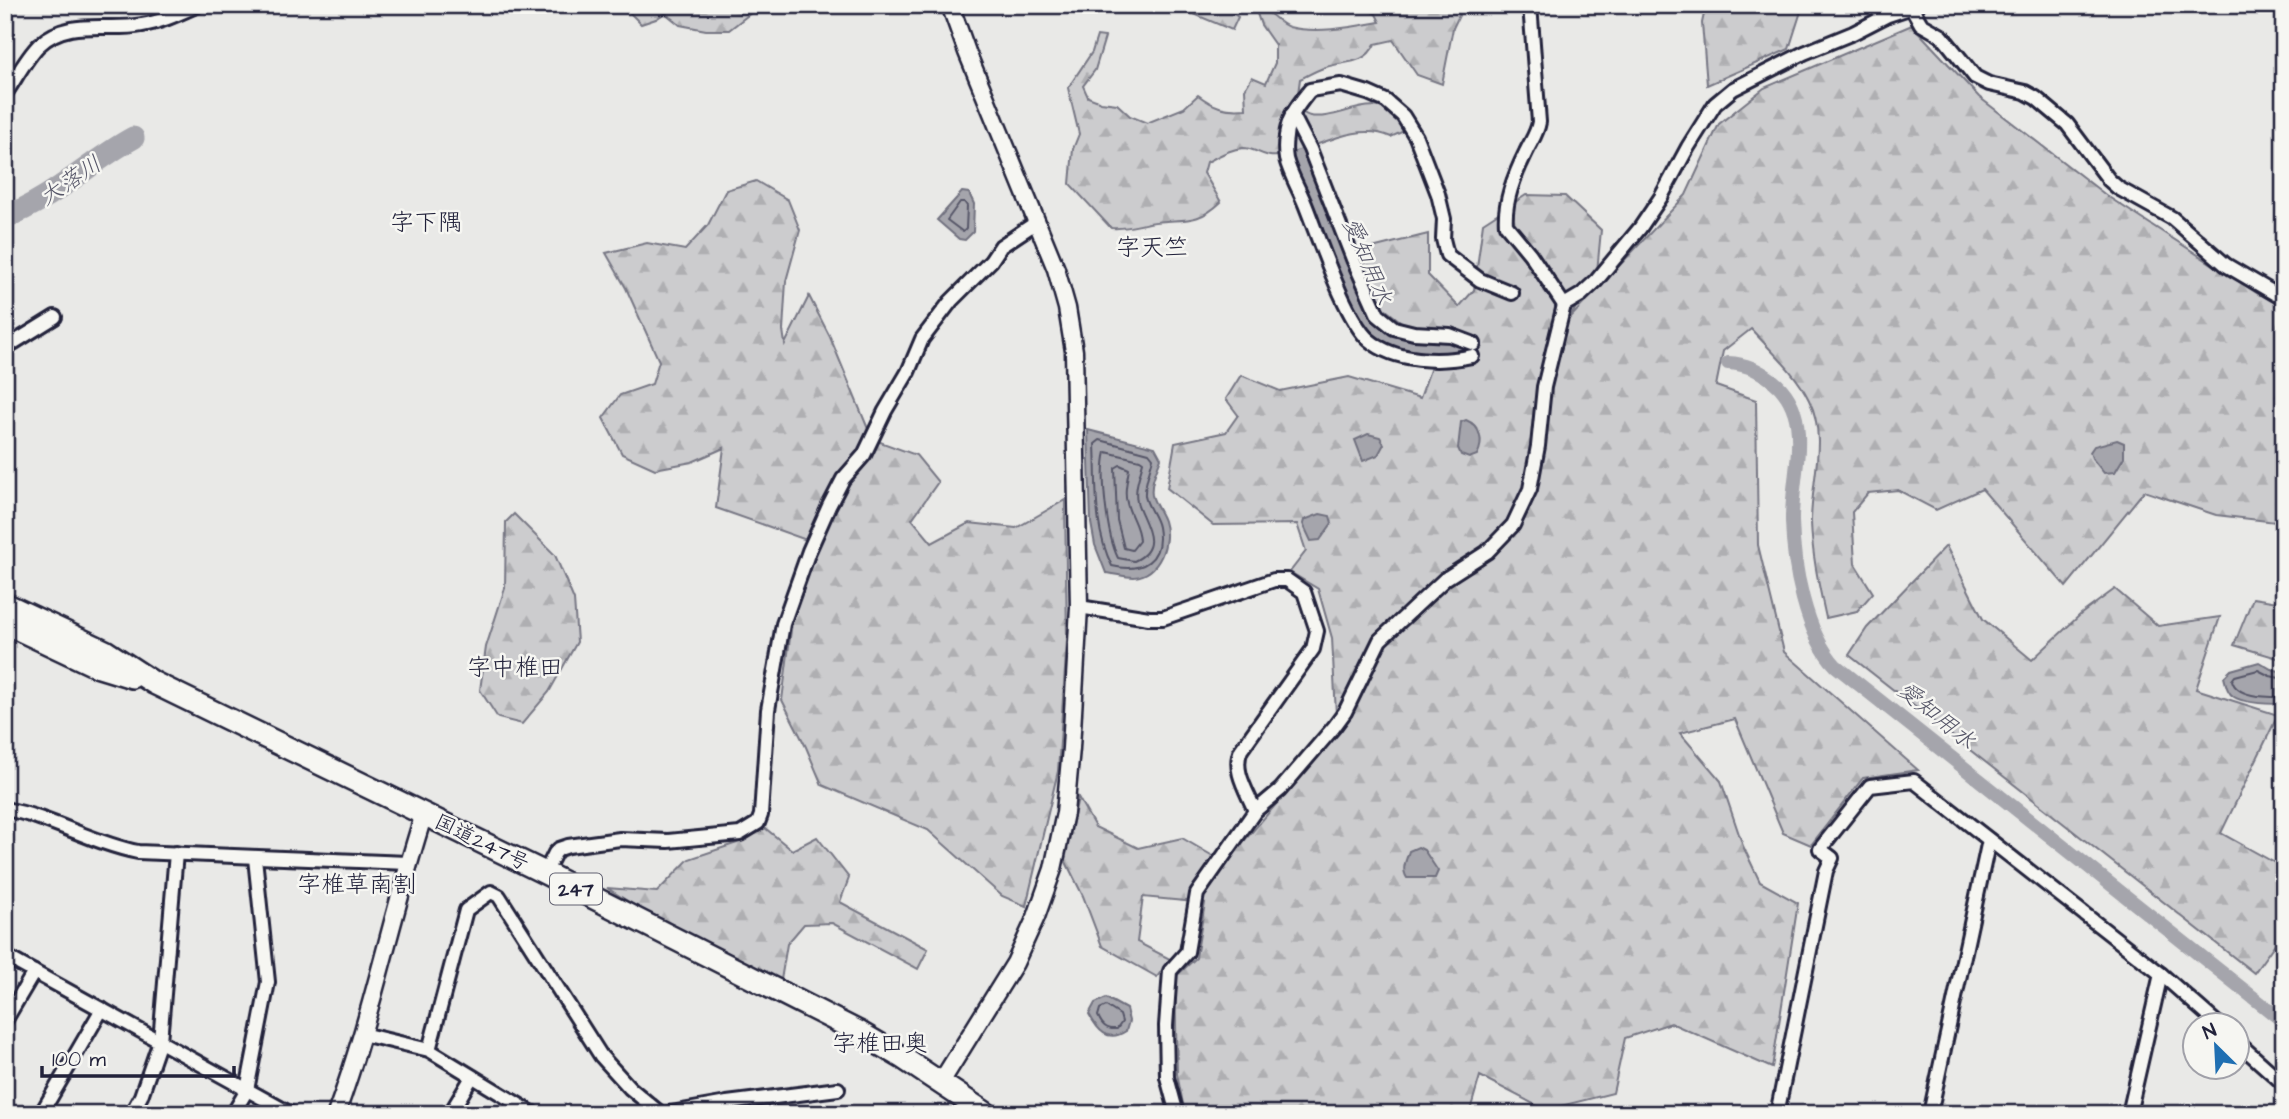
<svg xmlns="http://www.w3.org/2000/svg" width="2289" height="1119" font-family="'Architects Daughter','Klee One',sans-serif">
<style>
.forest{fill:url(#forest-firs);stroke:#777784;stroke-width:2}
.water{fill:#a5a5ac;stroke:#71717f;stroke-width:2}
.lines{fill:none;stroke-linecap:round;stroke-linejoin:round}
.shore{stroke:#565668;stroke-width:2}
.canal{stroke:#a5a5ac;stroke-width:14}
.river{stroke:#a5a5ac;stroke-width:23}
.minor-casing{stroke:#22223b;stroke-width:18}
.tertiary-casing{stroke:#22223b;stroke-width:21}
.trunk-casing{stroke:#22223b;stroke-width:26}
.minor{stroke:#f6f6f2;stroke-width:12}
.tertiary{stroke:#f6f6f2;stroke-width:16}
.trunk{stroke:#f6f6f2;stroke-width:21}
.labels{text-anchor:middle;stroke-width:5;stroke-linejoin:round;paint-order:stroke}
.shield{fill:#f6f6f2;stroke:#626272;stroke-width:2}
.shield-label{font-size:19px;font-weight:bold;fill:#22223b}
.street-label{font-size:21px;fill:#22223b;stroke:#f6f6f2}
.water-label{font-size:23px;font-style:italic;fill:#565668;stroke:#f6f6f2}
.quarter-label{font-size:24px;fill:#22223b;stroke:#f6f6f2}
</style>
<defs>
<pattern id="forest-firs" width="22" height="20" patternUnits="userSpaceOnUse" patternTransform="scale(1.75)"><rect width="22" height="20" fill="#ccccce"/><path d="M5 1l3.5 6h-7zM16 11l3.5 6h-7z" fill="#afafb2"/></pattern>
</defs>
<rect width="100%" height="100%" fill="#e9e9e7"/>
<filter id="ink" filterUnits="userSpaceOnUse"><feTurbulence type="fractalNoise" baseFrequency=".0143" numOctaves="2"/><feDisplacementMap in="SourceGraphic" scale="14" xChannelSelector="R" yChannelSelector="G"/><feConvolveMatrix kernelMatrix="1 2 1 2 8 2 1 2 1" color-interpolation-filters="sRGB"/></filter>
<g filter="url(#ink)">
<g class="forest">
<path d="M 631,5 L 761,5 L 729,30 L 706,30 L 680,25 L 665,13 L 656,19 L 641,24 L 630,13 Z"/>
<path d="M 1155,5 L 1223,5 L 1238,17 L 1232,30 L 1175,6 L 1165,8 Z"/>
<path d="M 1254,5 L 1269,5 L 1270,14 C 1276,18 1282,25 1289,27 C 1317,34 1352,27 1380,22 L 1376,14 L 1359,5 L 1464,5 L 1453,28 L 1442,84 L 1417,75 L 1393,40 L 1375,44 C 1365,65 1346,61 1326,67 C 1317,70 1308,75 1300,79 L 1296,108 C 1301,111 1305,115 1310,116 C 1338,121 1373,92 1396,116 C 1400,120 1402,127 1404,131 L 1391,137 C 1357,121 1319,147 1285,155 C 1262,160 1258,148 1243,148 C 1230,149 1219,156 1207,162 L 1204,173 L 1221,202 C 1195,227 1181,217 1149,223 C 1134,226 1128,229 1111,228 L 1070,184 L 1073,149 L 1079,134 L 1068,88 L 1092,52 L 1097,36 L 1105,37 L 1095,70 L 1083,86 L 1088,97 L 1101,102 L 1117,104 L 1130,116 L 1147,123 L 1184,108 L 1198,95 C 1214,107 1225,111 1246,109 L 1245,89 L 1252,77 L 1266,83 L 1275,63 L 1275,45 L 1261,25 Z"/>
<path d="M 1706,5 L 1803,5 L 1789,49 L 1707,85 L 1702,23 Z"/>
<path d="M 1912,25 L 1979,97 L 2107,196 L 2260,295 L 2284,282 L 2284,523 L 2216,515 L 2144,491 L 2066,587 L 1982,489 L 1936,510 L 1898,490 L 1868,493 L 1852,512 L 1855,564 L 1873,593 L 1857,611 L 1826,618 C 1819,586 1812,555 1811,522 C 1811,482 1828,438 1809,400 C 1796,373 1771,351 1751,329 L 1723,351 L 1716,386 L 1756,400 L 1758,545 L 1784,652 L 1918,770 L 1863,778 L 1811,845 L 1783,833 L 1735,719 L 1680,733 L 1721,781 L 1743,846 L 1760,882 L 1798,903 L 1772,1068 L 1671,1023 L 1625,1038 L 1613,1093 L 1545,1110 L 1480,1076 L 1469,1114 L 1185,1114 L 1177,1074 L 1175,977 L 1196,958 L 1205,903 L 1143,897 L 1137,942 L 1170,959 L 1157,977 L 1102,946 L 1083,896 L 1065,860 L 1078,797 L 1095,827 L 1138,848 L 1182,838 L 1225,863 L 1337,734 L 1332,638 L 1318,589 L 1290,572 L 1306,551 L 1297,524 L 1213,525 L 1167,488 L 1175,443 L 1226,432 L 1238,415 L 1226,399 L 1241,375 L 1280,391 L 1349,377 L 1420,398 L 1431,367 L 1474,363 L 1478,341 L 1450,330 L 1404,324 L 1377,303 L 1360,251 L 1428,234 L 1428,275 L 1459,307 L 1474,290 L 1483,223 L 1526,195 L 1565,196 L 1601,230 L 1597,272 L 1569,319 L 1686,195 L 1719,124 L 1764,88 Z"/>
<path d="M 756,181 L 788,200 L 800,230 L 786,281 L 783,330 L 785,344 L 809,296 L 830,337 L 868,429 L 880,442 L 916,455 L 938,482 L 912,519 L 932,543 L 969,523 L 1016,528 L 1065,500 L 1067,640 L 1058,771 L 1026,906 L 1002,896 L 928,830 L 822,785 L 806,747 L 782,700 L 796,591 L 818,544 L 716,508 L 724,448 L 692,462 L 655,469 L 622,454 L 603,418 L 620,395 L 652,384 L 659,361 L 626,288 L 606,253 L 647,243 L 685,250 L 708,225 L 726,190 Z"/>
<path d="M 514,514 L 555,555 L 574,600 L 577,642 L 549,692 L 522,724 L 498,718 L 480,690 L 486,647 L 505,588 L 506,522 Z"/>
<path d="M 1946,546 L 1983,619 L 2032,660 L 2081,614 L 2115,589 L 2158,626 L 2220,617 L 2196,689 L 2278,715 L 2221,833 L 2284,868 L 2284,920 L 2279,938 L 2254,973 L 1849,655 L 1867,628 Z"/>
<path d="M 2253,598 L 2284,603 L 2284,660 L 2234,645 Z"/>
<path d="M 765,828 L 792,850 L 817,837 L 849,878 L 840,902 L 928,949 L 918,969 L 832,923 L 804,924 L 787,944 L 781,980 L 675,931 L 607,888 L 657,892 L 689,859 L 737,843 Z"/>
</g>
<g class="water">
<path d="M 962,192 L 969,193 L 974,204 L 973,232 L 965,240 L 959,239 L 937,220 Z"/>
<path d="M 1466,420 C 1481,426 1484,442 1477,455 L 1469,458 L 1461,455 L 1458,448 L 1461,422 Z"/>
<path d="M 1088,430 L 1155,447 L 1161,458 C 1157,469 1150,483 1152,495 C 1154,504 1161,512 1164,521 C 1171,542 1160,575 1134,577 C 1125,577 1115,574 1106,573 L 1095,545 L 1091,523 Z"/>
<path d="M 1368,434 L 1380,437 L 1384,444 L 1378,455 L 1363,461 L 1355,440 Z"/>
<path d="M 2117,440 L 2124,443 L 2124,457 L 2115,472 L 2104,473 L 2092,458 L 2090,452 L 2094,446 Z"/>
<path d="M 1320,514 L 1330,516 L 1332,523 L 1320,540 L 1311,541 L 1303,524 L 1304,520 Z"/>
<path d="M 2259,662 L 2271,669 L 2284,672 L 2284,704 C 2271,704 2244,703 2234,697 C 2227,693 2226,684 2224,677 L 2231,670 Z"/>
<path d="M 1418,847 L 1424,850 L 1438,871 L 1435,878 L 1407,878 C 1401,869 1406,861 1409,851 Z"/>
<path d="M 1106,998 L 1126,1009 L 1129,1021 L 1126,1031 C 1108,1043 1098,1031 1089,1014 L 1095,1003 Z"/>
</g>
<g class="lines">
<g class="shore">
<path d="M 960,202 L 964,202 L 967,206 L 966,229 L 963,232 L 947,220 Z"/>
<path d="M 1100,440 L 1149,453 L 1153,458 C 1150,471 1144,483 1145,496 C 1147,507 1156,516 1158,527 C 1164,561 1142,573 1112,566 C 1093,528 1097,485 1095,444 Z"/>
<path d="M 1106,452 L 1140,460 L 1143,462 C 1140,475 1134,488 1137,502 C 1143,522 1165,547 1134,561 L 1118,558 C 1107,536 1100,475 1106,452 Z"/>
<path d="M 1120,465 L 1129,469 C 1127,481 1124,492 1127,503 C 1130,517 1139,526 1139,541 L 1132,550 L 1124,548 L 1117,520 L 1115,468 Z"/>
<path d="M 2284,679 L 2270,676 L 2258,670 L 2235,676 L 2232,680 C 2236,698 2268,697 2284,697"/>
<path d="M 1106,1006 L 1120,1015 L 1122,1022 L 1117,1029 C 1106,1030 1102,1025 1098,1016 L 1100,1009 Z"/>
</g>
<g class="canal">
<path d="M 1300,157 L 1342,263 L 1369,322 L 1390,339 L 1412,344 L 1470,349"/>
<path d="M 1728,363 C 1746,364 1757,369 1772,380 C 1816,414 1791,473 1792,521 C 1793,564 1805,634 1836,666 L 2284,1022"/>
</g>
<path class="river" d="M 5,217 C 52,200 89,162 133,138"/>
<g class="minor-casing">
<g id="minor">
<path d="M 1530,5 L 1539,122 C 1537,134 1531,141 1526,152 C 1516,172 1504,202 1506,225 L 1530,254 L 1564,305"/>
<path d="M 1912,8 L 1921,24 L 1942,36 L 1975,77 L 1989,84 L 2025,92 L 2036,98 L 2067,124 L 2109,180 L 2118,188 L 2172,218 L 2226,265 L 2284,299"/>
<path d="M 5,94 C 16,78 26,58 39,45 C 69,17 107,32 142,25 C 162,22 180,13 198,5"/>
<path d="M 1292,114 L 1310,149 L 1353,259 L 1378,315 L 1394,328 L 1414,333 L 1450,335 L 1474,344"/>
<path d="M 5,348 L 55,317"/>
<path d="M 1472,356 C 1440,363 1395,362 1369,340 C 1345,319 1318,236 1305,204 C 1299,189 1290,174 1286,159 C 1285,153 1285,143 1286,137 C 1287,118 1298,105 1310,90 L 1341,85 L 1368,93 L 1386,101 L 1403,116 L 1416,137 L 1438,194 L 1444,219 L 1443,239 L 1447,255 L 1480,280 L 1512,293"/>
<path d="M 1079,607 L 1149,618 L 1163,618 L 1274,580 L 1287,580 L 1304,592 L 1317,631 L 1313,649 L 1241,750 C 1232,770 1247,791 1255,811"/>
<path d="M 5,809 C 51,817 92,843 138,852 L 408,863"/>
<path d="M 545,873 L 555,853 L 559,849 L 568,846 L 620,839 L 668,841 L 740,834 L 758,823 L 761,815 L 768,710 L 783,624 L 809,551 L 829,506 L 843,479 L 864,455 L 885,411 L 908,372 L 922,339 L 951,301 L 991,261 L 1001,246 L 1037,222"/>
<path d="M 5,956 L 291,1114"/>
<path d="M 5,1021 L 34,972"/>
<path d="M 362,1034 L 429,1050 L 534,1114"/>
<path d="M 2236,1041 L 2284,1084"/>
<path d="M 429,1050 L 466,910 L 491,892 L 499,896 L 601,1056 L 630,1088 L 661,1114"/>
<path d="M 41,1114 L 102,1009"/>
<path d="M 131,1114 L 141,1096 L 160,1041 L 176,853"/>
<path d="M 233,1114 L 247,1090 L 268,982 L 255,858"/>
<path d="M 450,1114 L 472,1077"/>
<path d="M 665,1114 L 727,1103 L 838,1089"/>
<path d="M 1177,1114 L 1167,1077 L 1166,1026 L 1170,971 L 1187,952 L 1197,894 L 1255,811 L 1280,790 L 1334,727 L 1345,712 L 1380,640 L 1445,579 L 1487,552 L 1513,525 L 1530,489 L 1538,446 L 1544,387 L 1564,305 L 1581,295 L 1596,281 L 1640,228 L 1661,197 L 1688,147 L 1715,104 L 1733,89 L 1804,53 L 1853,33 L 1888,15 L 1918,5"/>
<path d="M 1777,1114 L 1826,871 L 1832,858 L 1820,849 L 1870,786 L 1914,781 L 2161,974 L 2218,1024"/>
<path d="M 1930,1114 L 1989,840"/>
<path d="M 2129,1114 L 2161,974"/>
</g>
</g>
<g class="tertiary-casing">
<g id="tertiary">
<path d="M 941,1082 L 1015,963 L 1036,917 L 1053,869 L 1065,813 L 1071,748 L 1079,607 L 1074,351 L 1067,308 L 1056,269 L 967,52 L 950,5"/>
<path d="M 336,1114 C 372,1016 392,913 424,814"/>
</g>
</g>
<g class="trunk-casing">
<g id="trunk">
<path d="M 5,604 L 105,651 L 154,683 L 545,873 L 857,1031 L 903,1058 L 987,1114"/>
<path d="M 5,623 L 96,666 L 132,677"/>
</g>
</g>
<use href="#minor" class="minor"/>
<use href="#tertiary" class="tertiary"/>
<use href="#trunk" class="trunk"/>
</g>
</g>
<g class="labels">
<rect class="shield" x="550" y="873.5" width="52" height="31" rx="5"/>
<g class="shield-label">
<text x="576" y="896">247</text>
</g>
<g class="street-label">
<text transform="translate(482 842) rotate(26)" y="7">国道247号</text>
</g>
<g class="water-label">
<text transform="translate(70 180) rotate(-34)" y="8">大落川</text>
<text transform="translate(1368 261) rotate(67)" y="8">愛知用水</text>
<text transform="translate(1937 715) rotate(39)" y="8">愛知用水</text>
</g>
<g class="quarter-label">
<text x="426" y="230">字下隅</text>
<text x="1152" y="255">字天竺</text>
<text x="515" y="675">字中椎田</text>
<text x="357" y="892">字椎草南割</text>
<text x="880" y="1051">字椎田奥</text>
</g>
</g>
<rect width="2289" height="1119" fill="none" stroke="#f6f6f2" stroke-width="28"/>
<rect x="14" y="14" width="2261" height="1091" fill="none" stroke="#22223b" stroke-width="2.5" filter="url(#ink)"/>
<g transform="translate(2216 1046) rotate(336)"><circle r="33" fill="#f6f6f2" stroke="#a1a1a9" stroke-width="2"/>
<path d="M0-5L12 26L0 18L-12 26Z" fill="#1f6fb2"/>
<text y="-10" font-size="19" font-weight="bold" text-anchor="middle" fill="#22223b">N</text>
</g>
<path d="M42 1066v10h192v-10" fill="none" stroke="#22223b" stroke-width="3.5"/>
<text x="52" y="1066" font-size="21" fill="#22223b" stroke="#f6f6f2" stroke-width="5" paint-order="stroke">100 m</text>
</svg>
